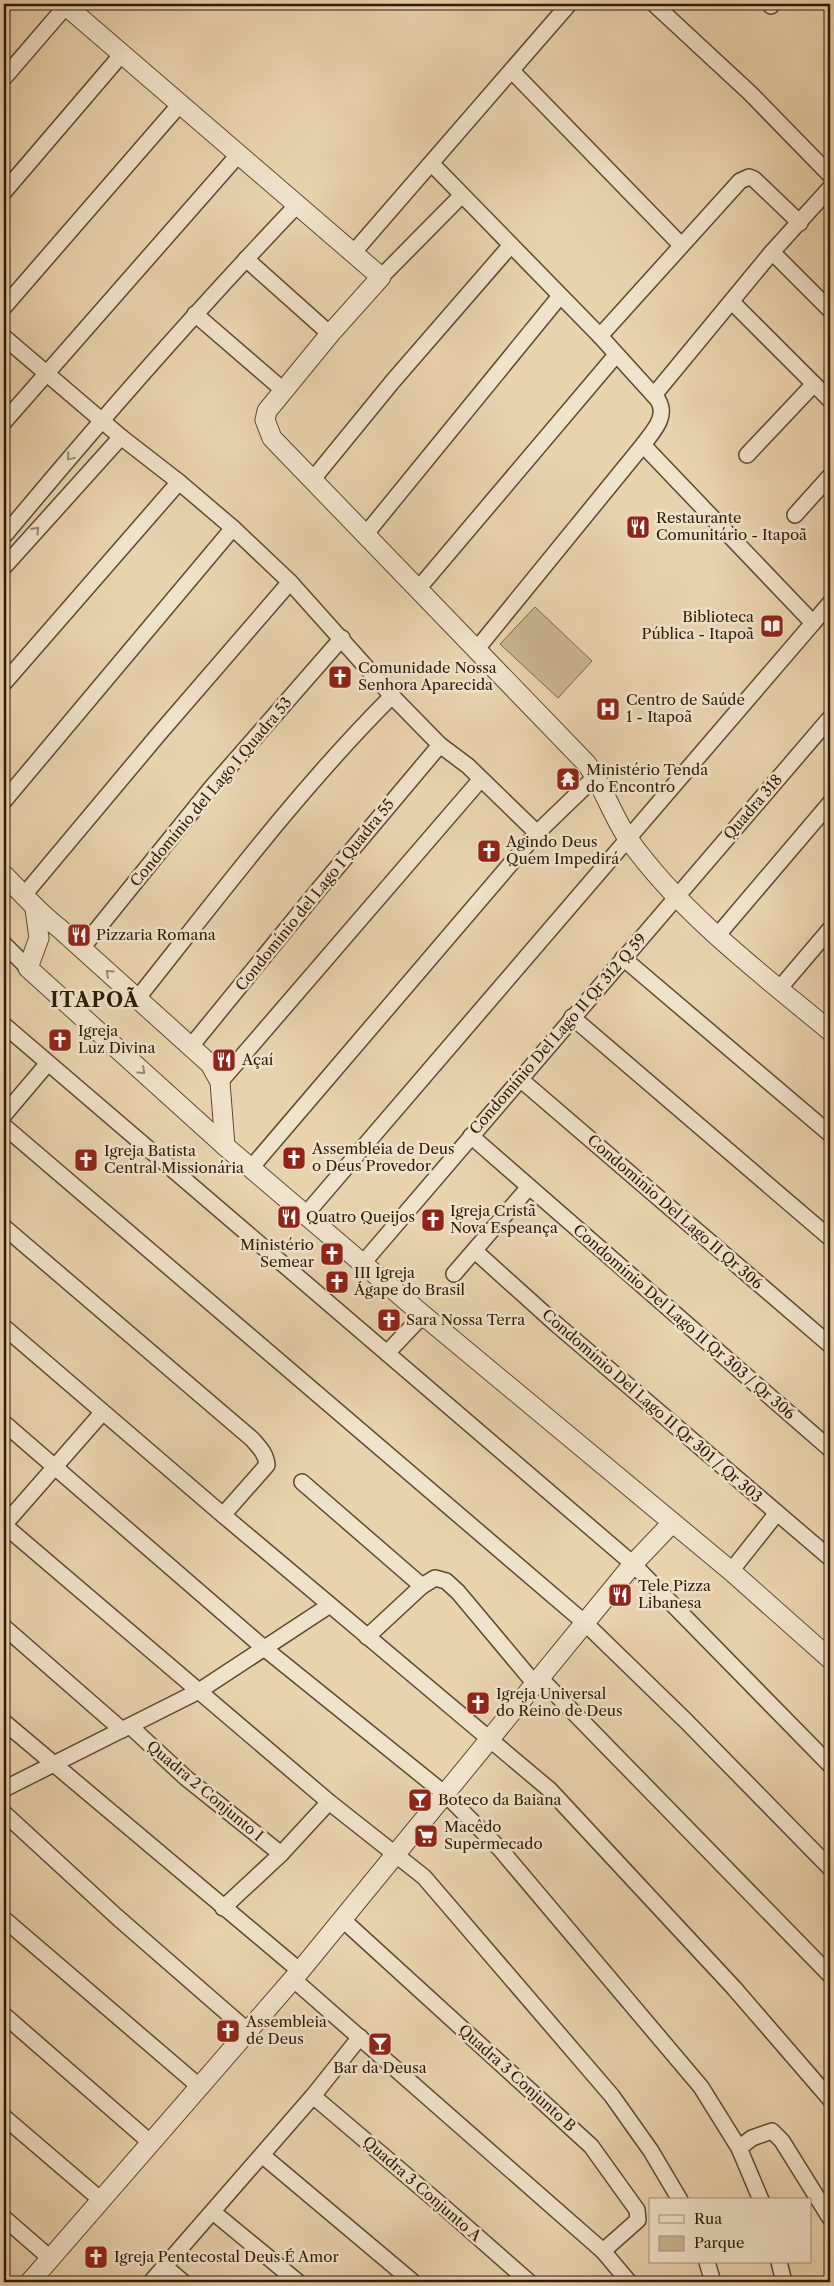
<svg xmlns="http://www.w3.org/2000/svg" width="834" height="2286" font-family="'Libre Caslon Text',serif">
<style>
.green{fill:#c9b492;stroke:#7c684c}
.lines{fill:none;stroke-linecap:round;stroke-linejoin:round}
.minor-casing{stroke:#5e4931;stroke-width:18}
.tertiary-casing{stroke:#5e4931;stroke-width:21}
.minor{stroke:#f1e2cb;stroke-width:15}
.tertiary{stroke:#f1e2cb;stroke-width:19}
.oneway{stroke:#9a8873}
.labels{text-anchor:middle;stroke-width:5;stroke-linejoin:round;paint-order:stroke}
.poi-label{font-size:15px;fill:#2f1b07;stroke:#f1e2cb;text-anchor:start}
.street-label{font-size:15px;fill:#2f1b07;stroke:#f1e2cb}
.district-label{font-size:20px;font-weight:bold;letter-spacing:1px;fill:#2f1b07;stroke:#f1e2cb}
</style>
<rect width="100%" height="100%" fill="#e9d3af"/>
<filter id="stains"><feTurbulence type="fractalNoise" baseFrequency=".004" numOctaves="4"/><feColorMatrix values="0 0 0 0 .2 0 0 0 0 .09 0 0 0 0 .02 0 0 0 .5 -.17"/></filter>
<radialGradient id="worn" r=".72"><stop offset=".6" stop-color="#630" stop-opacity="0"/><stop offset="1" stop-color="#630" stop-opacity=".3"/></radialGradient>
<path class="green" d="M 535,607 L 592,661 L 558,698 L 500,644 Z"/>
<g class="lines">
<g class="minor-casing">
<g id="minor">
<path d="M 654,4 L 750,93 L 830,175"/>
<path d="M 771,6 L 772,4"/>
<path d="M 512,71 L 681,245"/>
<path d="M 4,78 L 66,6"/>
<path d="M 432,164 L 600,336 L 658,400 C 668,417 653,431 643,445 L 476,650"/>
<path d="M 4,192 L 122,54"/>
<path d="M 354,252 L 569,4"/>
<path d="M 772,252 L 830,310"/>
<path d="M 246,259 L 330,334"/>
<path d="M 381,277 L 461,196"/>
<path d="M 732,302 L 830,400"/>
<path d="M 4,307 L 181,103"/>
<path d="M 195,314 L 283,390"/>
<path d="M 600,336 L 740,181 L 749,177 L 754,179 L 800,223"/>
<path d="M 4,337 L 121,437 L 179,482 L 233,528 L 290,582 L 392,696 L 440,745 L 468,766 L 537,833"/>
<path d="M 654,395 L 772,252 L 830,188"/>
<path d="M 4,422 L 239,154"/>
<path d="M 747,455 L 814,384"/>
<path d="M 313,479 L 393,381 L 511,245"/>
<path d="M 795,515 L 830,476"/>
<path d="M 365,535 L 560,296"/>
<path d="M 4,536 C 99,422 196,311 298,204"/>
<path d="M 4,567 L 121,437"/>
<path d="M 418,589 L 616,355"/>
<path d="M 813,623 L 830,603"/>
<path d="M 4,683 L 179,482"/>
<path d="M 4,801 L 233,528"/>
<path d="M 24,895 L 158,735 L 290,582"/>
<path d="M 717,936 L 830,803"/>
<path d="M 4,944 L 28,968"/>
<path d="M 82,948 L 212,787 L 342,638"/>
<path d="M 623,958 L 830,1134"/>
<path d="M 779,989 L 830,929"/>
<path d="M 137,999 C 219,896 299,789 392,696"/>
<path d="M 572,1017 L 830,1238"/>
<path d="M 4,1025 L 633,1564 L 830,1765"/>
<path d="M 192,1045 L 319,889 L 440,745"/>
<path d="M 520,1079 L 830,1345"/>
<path d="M 220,1082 L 481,779"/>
<path d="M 4,1115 L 48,1063"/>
<path d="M 4,1126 L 585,1623 L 686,1721 L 830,1868"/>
<path d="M 471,1136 L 830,1449"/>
<path d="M 251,1168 L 537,833 L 596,776"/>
<path d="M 306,1214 L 813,623 L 643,445"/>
<path d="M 4,1227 L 252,1439 C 260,1448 266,1454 267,1465 L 223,1515"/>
<path d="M 475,1251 L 556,1324 L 830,1558"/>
<path d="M 363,1263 L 830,718"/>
<path d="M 454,1274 L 529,1187"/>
<path d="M 4,1327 L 223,1515 L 550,1790 L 734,1988 L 830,2099"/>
<path d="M 387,1353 L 423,1315"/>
<path d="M 4,1423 L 264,1648 L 445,1794 L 500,1849 L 701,2087 L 739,2148 L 761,2200"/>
<path d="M 302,1482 L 422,1586"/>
<path d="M 4,1525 L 329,1802 L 424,1877 L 612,2096 L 651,2151 L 680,2200"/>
<path d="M 4,1525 L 102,1413"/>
<path d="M 731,1571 L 777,1513"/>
<path d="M 4,1627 L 122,1730"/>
<path d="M 367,1637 L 422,1586 L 435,1578 L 446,1581 L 458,1592 L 535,1684"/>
<path d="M 540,1678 L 830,1975"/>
<path d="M 4,1722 L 300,1971"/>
<path d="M 130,1726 L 186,1778 L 281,1854"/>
<path d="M 4,1789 L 199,1691 L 330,1605"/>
<path d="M 4,1813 L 117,1917 L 249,2032"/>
<path d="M 223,1908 L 281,1854 L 329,1802"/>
<path d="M 4,1919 L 200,2087"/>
<path d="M 342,1919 L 591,2146 L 637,2210 L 638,2220 L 603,2251"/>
<path d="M 293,1979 L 603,2251 L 629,2282"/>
<path d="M 4,2015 L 151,2143"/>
<path d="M 313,2096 L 446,2209 L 529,2282"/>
<path d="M 4,2117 L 101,2200"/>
<path d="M 739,2148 L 752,2138 L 772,2131 L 782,2141 L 830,2218"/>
<path d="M 262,2155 L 413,2282"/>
<path d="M 213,2212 L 298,2282"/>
<path d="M 4,2218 L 50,2258"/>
<path d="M 707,2262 L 713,2282"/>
<path d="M 779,2262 L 784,2282"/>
<path d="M 164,2266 L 183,2282"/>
<path d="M 151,2282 L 313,2096 L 360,2037"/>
</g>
</g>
<g class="tertiary-casing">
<g id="tertiary">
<path d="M 64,4 L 381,277 L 330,334 L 267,411 L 265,420 L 272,438 L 586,763 C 604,787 612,816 629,840 C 683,915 759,972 830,1031"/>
<path d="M 4,875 C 23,894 37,911 59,928 L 210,1064 L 220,1082 L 225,1146"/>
<path d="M 35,909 L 39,938 L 28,968 L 225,1146 L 423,1315 L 731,1571 L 830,1659"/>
<path d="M 30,2282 L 300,1971 L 633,1564 L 672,1523"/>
</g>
</g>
<use href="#minor" class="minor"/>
<use href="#tertiary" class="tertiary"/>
</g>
<defs><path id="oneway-chevron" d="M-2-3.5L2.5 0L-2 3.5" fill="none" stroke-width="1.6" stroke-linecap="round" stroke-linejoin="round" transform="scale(1.25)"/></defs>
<g class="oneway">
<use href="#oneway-chevron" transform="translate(70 457) rotate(130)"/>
<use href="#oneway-chevron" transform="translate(36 530) rotate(-48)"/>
<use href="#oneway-chevron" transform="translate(109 973) rotate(-138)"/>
<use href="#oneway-chevron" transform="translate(142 1071) rotate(42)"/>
</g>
<defs>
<g id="restaurant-square" transform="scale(1.25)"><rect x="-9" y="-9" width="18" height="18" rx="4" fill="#8f2418" stroke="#f1e2cb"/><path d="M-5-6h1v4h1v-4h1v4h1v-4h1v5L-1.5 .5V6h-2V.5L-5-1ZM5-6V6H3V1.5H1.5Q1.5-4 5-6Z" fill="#fff"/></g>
<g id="library-square" transform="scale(1.25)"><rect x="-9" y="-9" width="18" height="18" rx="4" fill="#8f2418" stroke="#f1e2cb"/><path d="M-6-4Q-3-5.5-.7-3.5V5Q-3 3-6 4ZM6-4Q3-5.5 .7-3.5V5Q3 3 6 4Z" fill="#fff"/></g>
<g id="church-square" transform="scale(1.25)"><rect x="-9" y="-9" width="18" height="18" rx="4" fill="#8f2418" stroke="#f1e2cb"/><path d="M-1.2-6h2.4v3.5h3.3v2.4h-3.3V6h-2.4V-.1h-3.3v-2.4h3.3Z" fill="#fff"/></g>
<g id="hospital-square" transform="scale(1.25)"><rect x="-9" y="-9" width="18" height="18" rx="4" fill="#8f2418" stroke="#f1e2cb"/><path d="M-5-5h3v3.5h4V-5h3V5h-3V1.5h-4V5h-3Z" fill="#fff"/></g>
<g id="temple-square" transform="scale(1.25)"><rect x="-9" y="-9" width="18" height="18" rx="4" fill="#8f2418" stroke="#f1e2cb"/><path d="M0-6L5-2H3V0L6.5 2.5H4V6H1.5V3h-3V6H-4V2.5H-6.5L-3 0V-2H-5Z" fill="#fff"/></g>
<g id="bar-square" transform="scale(1.25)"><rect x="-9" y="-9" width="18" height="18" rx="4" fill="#8f2418" stroke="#f1e2cb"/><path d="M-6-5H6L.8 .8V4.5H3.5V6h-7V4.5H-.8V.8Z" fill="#fff"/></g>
<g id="supermarket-square" transform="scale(1.25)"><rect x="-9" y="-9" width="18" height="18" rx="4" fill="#8f2418" stroke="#f1e2cb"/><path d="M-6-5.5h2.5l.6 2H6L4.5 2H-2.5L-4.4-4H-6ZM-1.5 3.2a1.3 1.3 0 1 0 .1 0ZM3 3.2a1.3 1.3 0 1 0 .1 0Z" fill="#fff"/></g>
</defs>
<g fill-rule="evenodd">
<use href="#restaurant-square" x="638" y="527"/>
<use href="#library-square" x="772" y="626"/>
<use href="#church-square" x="340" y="677"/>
<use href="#hospital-square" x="608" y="709"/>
<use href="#temple-square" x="568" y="779"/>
<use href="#church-square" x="489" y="851"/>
<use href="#restaurant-square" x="79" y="935"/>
<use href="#church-square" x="60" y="1040"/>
<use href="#restaurant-square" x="224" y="1060"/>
<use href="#church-square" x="294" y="1158"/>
<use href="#church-square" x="86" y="1160"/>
<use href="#restaurant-square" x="289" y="1217"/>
<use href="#church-square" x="433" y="1220"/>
<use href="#church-square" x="332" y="1254"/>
<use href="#church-square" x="337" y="1282"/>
<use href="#church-square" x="389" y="1320"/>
<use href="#restaurant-square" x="620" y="1595"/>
<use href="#church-square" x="478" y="1703"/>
<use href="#bar-square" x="420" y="1800"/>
<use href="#supermarket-square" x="426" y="1836"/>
<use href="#church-square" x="228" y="2031"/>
<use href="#bar-square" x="380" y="2044"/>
<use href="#church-square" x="96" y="2257"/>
</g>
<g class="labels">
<g class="poi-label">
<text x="656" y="523">Restaurante<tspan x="656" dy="17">Comunitário - Itapoã</tspan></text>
<text x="754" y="622" text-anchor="end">Biblioteca<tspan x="754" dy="17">Pública - Itapoã</tspan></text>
<text x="358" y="673">Comunidade Nossa<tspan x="358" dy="17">Senhora Aparecida</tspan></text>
<text x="626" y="705">Centro de Saúde<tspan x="626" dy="17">1 - Itapoã</tspan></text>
<text x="586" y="775">Ministério Tenda<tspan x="586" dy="17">do Encontro</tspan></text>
<text x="506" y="847">Agindo Deus<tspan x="506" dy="17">Quem Impedirá</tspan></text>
<text x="96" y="940">Pizzaria Romana</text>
<text x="78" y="1036">Igreja<tspan x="78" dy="17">Luz Divina</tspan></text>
<text x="242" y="1065">Açaí</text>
<text x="312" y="1154">Assembleia de Deus<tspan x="312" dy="17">o Deus Provedor</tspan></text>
<text x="104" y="1156">Igreja Batista<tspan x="104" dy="17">Central Missionária</tspan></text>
<text x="450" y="1216">Igreja Cristã<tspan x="450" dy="17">Nova Espeança</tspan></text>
<text x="306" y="1222">Quatro Queijos</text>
<text x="314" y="1250" text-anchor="end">Ministério<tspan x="314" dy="17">Semear</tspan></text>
<text x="354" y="1278">III Igreja<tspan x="354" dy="17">Ágape do Brasil</tspan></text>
<text x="406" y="1325">Sara Nossa Terra</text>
<text x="638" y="1591">Tele Pizza<tspan x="638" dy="17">Libanesa</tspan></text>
<text x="496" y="1699">Igreja Universal<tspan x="496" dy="17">do Reino de Deus</tspan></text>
<text x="438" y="1805">Boteco da Baiana</text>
<text x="444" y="1832">Macêdo<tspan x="444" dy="17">Supermecado</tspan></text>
<text x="246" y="2027">Assembleia<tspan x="246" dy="17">de Deus</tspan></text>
<text x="380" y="2073" text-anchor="middle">Bar da Deusa</text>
<text x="114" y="2262">Igreja Pentecostal Deus É Amor</text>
</g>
<g class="street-label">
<text transform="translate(211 792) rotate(-50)" y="5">Condomínio del Lago I Quadra 53</text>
<text transform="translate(753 807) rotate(-49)" y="5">Quadra 318</text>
<text transform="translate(315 895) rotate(-51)" y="5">Condomínio del Lago I Quadra 55</text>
<text transform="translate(558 1034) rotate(-49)" y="5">Condomínio Del Lago II Qr 312 Q 59</text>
<text transform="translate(675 1212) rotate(41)" y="5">Condomínio Del Lago II Qr 306</text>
<text transform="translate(684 1322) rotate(41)" y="5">Condomínio Del Lago II Qr 303 / Qr 306</text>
<text transform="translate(652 1406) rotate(41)" y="5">Condomínio Del Lago II Qr 301 / Qr 303</text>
<text transform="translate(205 1791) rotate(40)" y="5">Quadra 2 Conjunto I</text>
<text transform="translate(517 2078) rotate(42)" y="5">Quadra 3 Conjunto B</text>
<text transform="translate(422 2189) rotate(41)" y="5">Quadra 3 Conjunto A</text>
</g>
<g class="district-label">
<text x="95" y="1007">ITAPOÃ</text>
</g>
</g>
<rect width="834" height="2286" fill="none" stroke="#e9d3af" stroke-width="20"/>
<rect x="5" y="5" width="824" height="2276" fill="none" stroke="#2f1b07" stroke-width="2.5"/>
<rect x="10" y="10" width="814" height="2266" fill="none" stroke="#2f1b07"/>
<rect x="649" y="2198" width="162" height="65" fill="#f1e2cb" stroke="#a3927d"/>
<rect x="659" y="2215" width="25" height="8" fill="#f1e2cb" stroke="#a3927d"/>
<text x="694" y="2224" font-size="15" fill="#2f1b07">Rua</text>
<rect x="659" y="2236" width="25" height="15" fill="#c9b492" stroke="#a3927d"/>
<text x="694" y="2248" font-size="15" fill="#2f1b07">Parque</text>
<rect width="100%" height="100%" filter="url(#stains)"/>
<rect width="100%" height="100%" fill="url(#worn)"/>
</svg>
